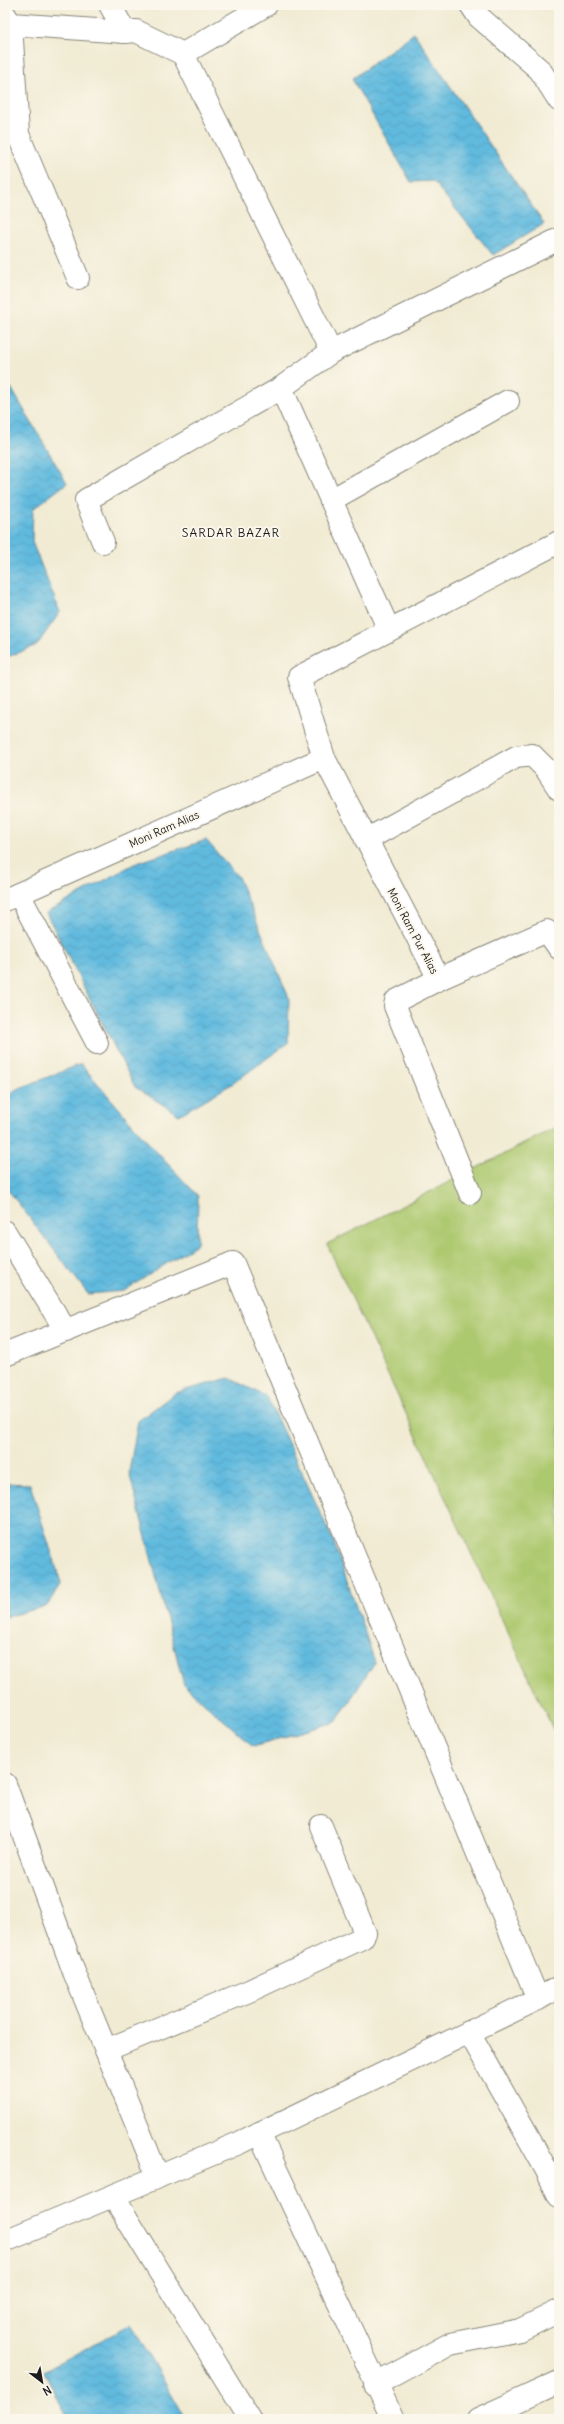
<svg xmlns="http://www.w3.org/2000/svg" width="564" height="2424" font-family="Delius,sans-serif">
<style>
.green{fill:#adc970;stroke:#647246}
.water{fill:url(#water-waves);stroke:#3e6b7d}
.lines{fill:none;stroke-linecap:round;stroke-linejoin:round}
.street-casing{stroke:#868478;stroke-width:24}
.street{stroke:#fff;stroke-width:22}
.labels{text-anchor:middle;stroke-width:4;stroke-linejoin:round;paint-order:stroke}
.street-label{font-size:11px;fill:#1c1c1c;stroke:#fbf7ec}
.neighbourhood-label{font-size:12px;letter-spacing:1px;fill:#1c1c1c;stroke:#fbf7ec}
</style>
<defs>
<pattern id="water-waves" width="16" height="10" patternUnits="userSpaceOnUse"><rect width="16" height="10" fill="#60bade"/><path d="M0 5q4-4 8 0t8 0" fill="none" stroke="#539fbe"/></pattern>
</defs>
<rect width="100%" height="100%" fill="#fbf7ec"/>
<filter id="ink" filterUnits="userSpaceOnUse"><feTurbulence type="fractalNoise" baseFrequency=".025" numOctaves="2"/><feDisplacementMap in="SourceGraphic" scale="8" xChannelSelector="R" yChannelSelector="G"/><feConvolveMatrix kernelMatrix="1 2 1 2 8 2 1 2 1" color-interpolation-filters="sRGB"/></filter>
<filter id="wash" filterUnits="userSpaceOnUse"><feTurbulence type="fractalNoise" baseFrequency=".012" numOctaves="4" result="noise"/><feDisplacementMap in="SourceGraphic" scale="16" xChannelSelector="R" yChannelSelector="G"/><feGaussianBlur stdDeviation="0.9" result="paint"/><feColorMatrix in="noise" values="0 0 0 0 0 0 0 0 0 0 0 0 0 0 0 0 0 1.4 0 .05"/><feComposite in="paint" operator="in"/></filter>
<g filter="url(#wash)">
<rect width="100%" height="100%" fill="#f1ebd3"/>
<path class="green" d="M 559,1126 L 559,1742 L 327,1244 Z"/>
<g class="water">
<path d="M 414,33 L 544,224 L 493,255 L 433,181 L 411,182 L 352,79 Z"/>
<path d="M 5,381 L 7,381 L 67,483 L 33,509 L 32,542 L 60,612 L 37,645 L 5,658 Z"/>
<path d="M 206,840 L 238,877 L 289,998 L 288,1043 L 232,1084 L 179,1115 L 135,1087 L 46,913 L 134,864 Z"/>
<path d="M 81,1064 L 152,1147 L 198,1196 L 197,1244 L 124,1291 L 88,1294 L 5,1186 L 5,1099 L 15,1090 Z"/>
<path d="M 229,1378 L 267,1397 L 333,1540 L 375,1662 L 336,1722 L 253,1746 L 184,1685 L 129,1472 L 138,1421 L 175,1393 Z"/>
<path d="M 5,1483 L 30,1484 L 61,1583 L 47,1606 L 5,1617 Z"/>
<path d="M 131,2324 L 185,2419 L 68,2419 L 44,2371 Z"/>
</g>
</g>
<g filter="url(#ink)">
<g class="lines">
<g class="street-casing">
<g id="street">
<path d="M 110,5 L 125,32"/>
<path d="M 471,5 L 479,17 L 540,70 L 559,100"/>
<path d="M 5,15 L 11,24 L 125,32 L 136,31 L 183,54 L 266,5"/>
<path d="M 11,24 L 18,134 L 78,278"/>
<path d="M 183,54 L 331,352"/>
<path d="M 281,388 L 389,630"/>
<path d="M 331,500 L 508,401"/>
<path d="M 103,542 L 86,500 L 281,388 L 331,352 L 559,239"/>
<path d="M 559,542 L 299,677 L 324,758 L 439,979 L 547,931 L 559,948"/>
<path d="M 366,840 L 516,757 L 532,755 L 546,769 L 559,789"/>
<path d="M 19,894 L 97,1043"/>
<path d="M 5,900 L 324,758"/>
<path d="M 439,979 L 396,1001 L 395,1006 L 470,1193"/>
<path d="M 5,1232 L 66,1331"/>
<path d="M 5,1355 L 233,1263 L 538,1999"/>
<path d="M 5,1784 L 74,1972 L 158,2177"/>
<path d="M 469,2032 L 546,2169 L 559,2196"/>
<path d="M 106,2050 L 249,1991 L 362,1938 L 365,1933 L 321,1826"/>
<path d="M 259,2133 L 393,2419"/>
<path d="M 113,2196 L 250,2419"/>
<path d="M 5,2241 L 239,2143 L 538,1999 L 559,1987"/>
<path d="M 375,2385 L 450,2344 L 520,2330 L 559,2311"/>
<path d="M 478,2419 L 559,2382"/>
</g>
</g>
<use href="#street" class="street"/>
</g>
</g>
<g class="labels">
<g class="street-label">
<text transform="translate(164 829) rotate(-24)" y="4">Moni Ram Alias</text>
<text transform="translate(413 931) rotate(62)" y="4">Moni Ram Pur Alias</text>
</g>
<g class="neighbourhood-label">
<text x="231" y="537">SARDAR BAZAR</text>
</g>
</g>
<rect width="564" height="2424" fill="none" stroke="#fbf7ec" stroke-width="20"/>
<g transform="translate(42 2382) rotate(149)" stroke="#fbf7ec" stroke-width="3" paint-order="stroke">
<path d="M0-3L7 15L0 10L-7 15Z" fill="#1c1c1c"/>
<text y="-6" font-size="11" font-weight="bold" text-anchor="middle" fill="#1c1c1c">N</text>
</g>
</svg>
